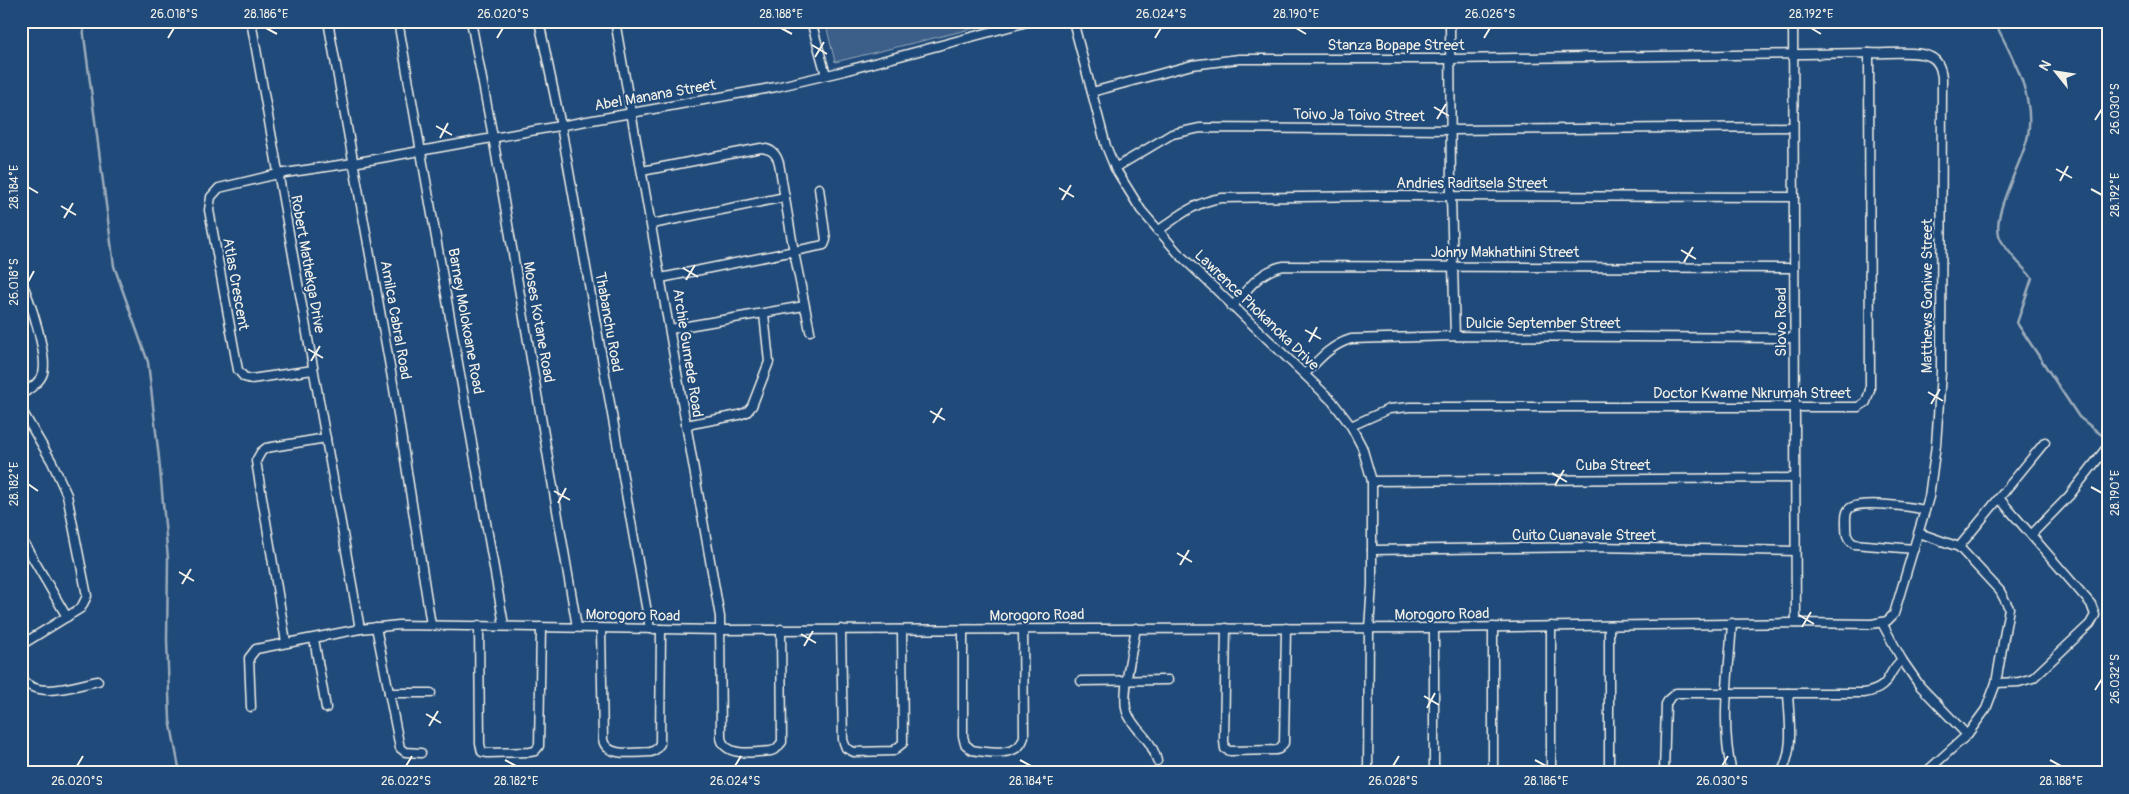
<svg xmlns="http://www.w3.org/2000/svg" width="2129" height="794" font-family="Pangolin,sans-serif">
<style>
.green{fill:#3a5f88;stroke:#97a8b8}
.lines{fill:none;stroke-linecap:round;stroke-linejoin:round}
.stream{stroke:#9cacbb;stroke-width:2.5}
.street-casing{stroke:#f4f1e8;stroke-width:11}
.street{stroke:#1f4a7a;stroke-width:8}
.ticks{fill:none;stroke:#f4f1e8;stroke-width:2}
.labels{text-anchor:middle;stroke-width:4;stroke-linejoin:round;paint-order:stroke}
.street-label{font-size:15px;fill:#f4f1e8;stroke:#1f4a7a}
.neatline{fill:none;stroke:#f4f1e8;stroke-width:2}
.ticks-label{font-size:12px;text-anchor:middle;fill:#f4f1e8}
</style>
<rect width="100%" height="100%" fill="#1f4a7a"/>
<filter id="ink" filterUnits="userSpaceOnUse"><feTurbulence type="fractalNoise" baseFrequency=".02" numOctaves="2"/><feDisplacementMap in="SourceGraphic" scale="10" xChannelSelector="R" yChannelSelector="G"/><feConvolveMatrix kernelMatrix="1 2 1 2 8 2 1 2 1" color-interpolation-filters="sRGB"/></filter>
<g filter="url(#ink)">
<path class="green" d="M 825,21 L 1004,21 L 835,62 Z"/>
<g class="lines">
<g class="stream">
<path d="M 83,21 L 84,36 L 114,266 L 148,362 L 159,458 L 168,559 L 167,640 L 170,720 L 180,773"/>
<path d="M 1994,21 C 2012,56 2035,95 2028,135 C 2024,161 1988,217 2001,240 C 2009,254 2022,266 2032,278 L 2017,323 L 2079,417 L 2108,440"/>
</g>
<g class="street-casing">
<g id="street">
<path d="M 251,21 L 360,629"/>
<path d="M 328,21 L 394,389 L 431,625"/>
<path d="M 398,21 L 504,625"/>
<path d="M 471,21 L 493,137 L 577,627"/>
<path d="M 539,21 L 561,126 L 650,629"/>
<path d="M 615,21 L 720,617 L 721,738 C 725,758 756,752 771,751 L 776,749 L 782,742 L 781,629"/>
<path d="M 811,21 L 826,75"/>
<path d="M 1073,21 L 1106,146 L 1115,168 L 1141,210 L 1178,253 L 1332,401 L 1351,426 L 1362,447 L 1372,481 L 1372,585 L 1369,628 L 1368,773"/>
<path d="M 1450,21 L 1451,197 L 1455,336"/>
<path d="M 1793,21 L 1796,623"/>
<path d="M 1115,168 L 1172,134 L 1200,128 L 1452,130 L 1793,127"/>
<path d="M 642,171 L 761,148 C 771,149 776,153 779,163 L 794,252 L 810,331"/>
<path d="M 652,224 L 785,197"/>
<path d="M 1158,231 C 1178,216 1197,201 1222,198 L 1375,196 L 1794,197"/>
<path d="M 661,278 L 824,245 L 826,240 L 819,188"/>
<path d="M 21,281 C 30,299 48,355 43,373 C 40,383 29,389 21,395"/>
<path d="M 1232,307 C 1247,290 1260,270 1284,266 L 1794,268"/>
<path d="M 670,329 L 804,306"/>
<path d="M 313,370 L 251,379 L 244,377 L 238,370 L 209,210 L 211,197 L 219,188 L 278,174 L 353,163 L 776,87 L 844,71 L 1031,21"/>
<path d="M 1305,374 C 1319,359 1331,345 1351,339 L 1455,336 L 1794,338"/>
<path d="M 21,409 L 52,462 L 67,495 L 87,596 L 81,608 L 21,645"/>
<path d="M 686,425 L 739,415 L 747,412 L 752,406 L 769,362 L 764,314"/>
<path d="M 1351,426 L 1389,409 L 1410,407 L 1858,407 L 1866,402 L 1870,390 L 1869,53"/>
<path d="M 1372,481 L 1795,478"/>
<path d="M 1919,533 L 1959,547 L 2000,591 L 2009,608 L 1996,683 L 1986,709 L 1967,735 L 1925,773"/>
<path d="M 2032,534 L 2069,496 L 2108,446"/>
<path d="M 21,538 L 67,617"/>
<path d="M 1959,547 L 2045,442"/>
<path d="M 1914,549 L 1854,544 C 1846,539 1846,533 1846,524 C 1846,519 1845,513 1849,509 C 1857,499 1912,507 1925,510"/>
<path d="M 1372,550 L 1597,547 L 1795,551"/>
<path d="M 1732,623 C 1729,673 1720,724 1732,773"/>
<path d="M 1882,623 L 1902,660 L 1920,686 L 1967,735"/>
<path d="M 479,625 L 480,744 L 482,752 L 488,753 L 530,752 L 535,751 L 539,746 L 541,627"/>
<path d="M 1551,626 L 1551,773"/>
<path d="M 376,627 L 400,748 L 405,752 L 421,753"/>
<path d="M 1493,627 L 1493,773"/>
<path d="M 1136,628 C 1133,646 1121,696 1127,712 C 1134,731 1151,736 1157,761"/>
<path d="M 1226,628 L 1224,741 L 1225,749 L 1230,751 L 1276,750 L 1279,749 L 1284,743 L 1286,628"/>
<path d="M 601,629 L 603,740 C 607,758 636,752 651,752 L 655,750 L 660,744 L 661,629"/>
<path d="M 841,629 L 843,740 L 846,748 L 854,752 L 893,751 L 903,743 L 902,630"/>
<path d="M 963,630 L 963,736 L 965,744 L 972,750 C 989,753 1020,758 1024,736 L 1023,629"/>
<path d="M 314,639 L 326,708"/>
<path d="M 286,642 L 256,461 L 261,452 L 266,448 L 326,438"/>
<path d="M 21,679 C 39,700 75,685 98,681"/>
<path d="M 1081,681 L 1168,680"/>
<path d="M 1996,683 L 2019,682 L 2033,678 L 2090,624 L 2095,615 L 2091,604 L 1999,498"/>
<path d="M 389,693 L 431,693"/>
<path d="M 251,707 L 249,658 L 256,649 L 360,629 L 399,625 L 721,630 L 1434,628 L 1796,623 L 1872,624 L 1887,621 L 1894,614 L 1929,497 L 1936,445 L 1941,373 L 1942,77 C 1941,69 1939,61 1931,57 C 1918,50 1885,54 1869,53 L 1451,59 L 1239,59 L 1192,65 L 1092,92"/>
<path d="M 1434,773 L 1434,628"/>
<path d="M 1609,773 L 1609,626"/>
<path d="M 1664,773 L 1666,704 L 1669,699 L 1676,693 L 1864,693 C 1893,688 1885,673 1902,660"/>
<path d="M 1781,773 C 1795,749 1789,719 1788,693"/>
</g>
</g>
<use href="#street" class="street"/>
</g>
</g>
<path class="ticks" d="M 266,28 L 277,34M 781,28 L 792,34M 1296,28 L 1306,34M 1811,28 L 1821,34M 168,38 L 174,28M 497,38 L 503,28M 1155,38 L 1161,28M 1484,38 L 1490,28M 812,45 L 827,54M 815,57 L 824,42M 1434,107 L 1449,116M 1437,119 L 1446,104M 2095,120 L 2102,109M 436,126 L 452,135M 440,138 L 448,123M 2056,169 L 2072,178M 2060,181 L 2068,166M 28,187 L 38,193M 1059,188 L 1074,197M 2091,189 L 2102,195M 1062,200 L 1071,185M 61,206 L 76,215M 64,218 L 73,203M 1681,250 L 1696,259M 1684,262 L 1693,247M 683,268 L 698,277M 686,280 L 695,265M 28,282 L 34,271M 1305,330 L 1321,339M 1309,342 L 1317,327M 308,349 L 323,358M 311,361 L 320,346M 1928,392 L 1943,401M 1931,404 L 1940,389M 930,411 L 945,420M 933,423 L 942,408M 1552,473 L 1567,482M 28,484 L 38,491M 1555,485 L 1564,470M 2091,487 L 2102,493M 554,491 L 570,500M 558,503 L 566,488M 1177,553 L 1192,562M 1180,565 L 1189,550M 179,572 L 194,581M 182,584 L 191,569M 1799,615 L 1814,624M 1802,627 L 1811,612M 801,634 L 816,643M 804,646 L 813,631M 2095,690 L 2102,679M 1424,696 L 1439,705M 1427,708 L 1435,693M 426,714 L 441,723M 429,726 L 438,711M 505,760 L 516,766M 1020,760 L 1031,766M 1535,760 L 1546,766M 2050,760 L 2061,766M 77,766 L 83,756M 406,766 L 412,756M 735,766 L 741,756M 1393,766 L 1399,756M 1722,766 L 1728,756"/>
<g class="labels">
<g class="street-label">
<text x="1396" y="50">Stanza Bopape Street</text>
<text transform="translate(655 95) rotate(-10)" y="5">Abel Manana Street</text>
<text transform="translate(1359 115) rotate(1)" y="5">Toivo Ja Toivo Street</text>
<text x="1472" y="188">Andries Raditsela Street</text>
<text x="1505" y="257">Johny Makhathini Street</text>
<text transform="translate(308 264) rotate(80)" y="5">Robert Mathekga Drive</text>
<text transform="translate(236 284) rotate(80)" y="5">Atlas Crescent</text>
<text transform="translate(1927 296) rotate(-90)" y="5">Matthews Goniwe Street</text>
<text transform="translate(1257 310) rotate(44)" y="5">Lawrence Phokanoka Drive</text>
<text transform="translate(396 320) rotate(80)" y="5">Amilca Cabral Road</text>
<text transform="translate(466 321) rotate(80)" y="5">Barney Molokoane Road</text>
<text transform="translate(539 322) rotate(80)" y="5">Moses Kotane Road</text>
<text transform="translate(609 322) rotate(80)" y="5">Thabanchu Road</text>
<text transform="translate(1781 322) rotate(-90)" y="5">Slovo Road</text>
<text x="1543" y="328">Dulcie September Street</text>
<text transform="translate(688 353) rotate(81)" y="5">Archie Gumede Road</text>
<text x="1752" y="398">Doctor Kwame Nkrumah Street</text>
<text x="1613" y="470">Cuba Street</text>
<text x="1584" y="540">Cuito Cuanavale Street</text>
<text transform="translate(1442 614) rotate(-1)" y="5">Morogoro Road</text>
<text transform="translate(633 615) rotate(1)" y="5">Morogoro Road</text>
<text transform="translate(1037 615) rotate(-1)" y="5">Morogoro Road</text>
</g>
</g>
<rect width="2129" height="794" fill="none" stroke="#1f4a7a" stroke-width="55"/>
<g transform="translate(2056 72) rotate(300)" stroke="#1f4a7a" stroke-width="4" paint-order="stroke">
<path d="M0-4L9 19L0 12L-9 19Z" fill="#f4f1e8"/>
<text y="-8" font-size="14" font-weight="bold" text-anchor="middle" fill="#f4f1e8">N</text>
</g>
<rect x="28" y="28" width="2074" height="738" class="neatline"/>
<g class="ticks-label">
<text x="174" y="18">26.018°S</text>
<text x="266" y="18">28.186°E</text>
<text x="503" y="18">26.020°S</text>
<text x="781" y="18">28.188°E</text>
<text x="1161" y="18">26.024°S</text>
<text x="1296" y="18">28.190°E</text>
<text x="1490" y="18">26.026°S</text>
<text x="1811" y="18">28.192°E</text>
<text transform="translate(2115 109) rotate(-90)" y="4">26.030°S</text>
<text transform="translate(14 187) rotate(-90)" y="4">28.184°E</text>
<text transform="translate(2115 195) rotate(-90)" y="4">28.192°E</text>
<text transform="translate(14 282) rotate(-90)" y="4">26.018°S</text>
<text transform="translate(14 484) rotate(-90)" y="4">28.182°E</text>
<text transform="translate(2115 493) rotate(-90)" y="4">28.190°E</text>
<text transform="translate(2115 679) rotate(-90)" y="4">26.032°S</text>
<text x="77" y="785">26.020°S</text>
<text x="406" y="785">26.022°S</text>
<text x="516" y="785">28.182°E</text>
<text x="735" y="785">26.024°S</text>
<text x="1031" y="785">28.184°E</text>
<text x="1393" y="785">26.028°S</text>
<text x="1546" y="785">28.186°E</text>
<text x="1722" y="785">26.030°S</text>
<text x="2061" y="785">28.188°E</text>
</g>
</svg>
